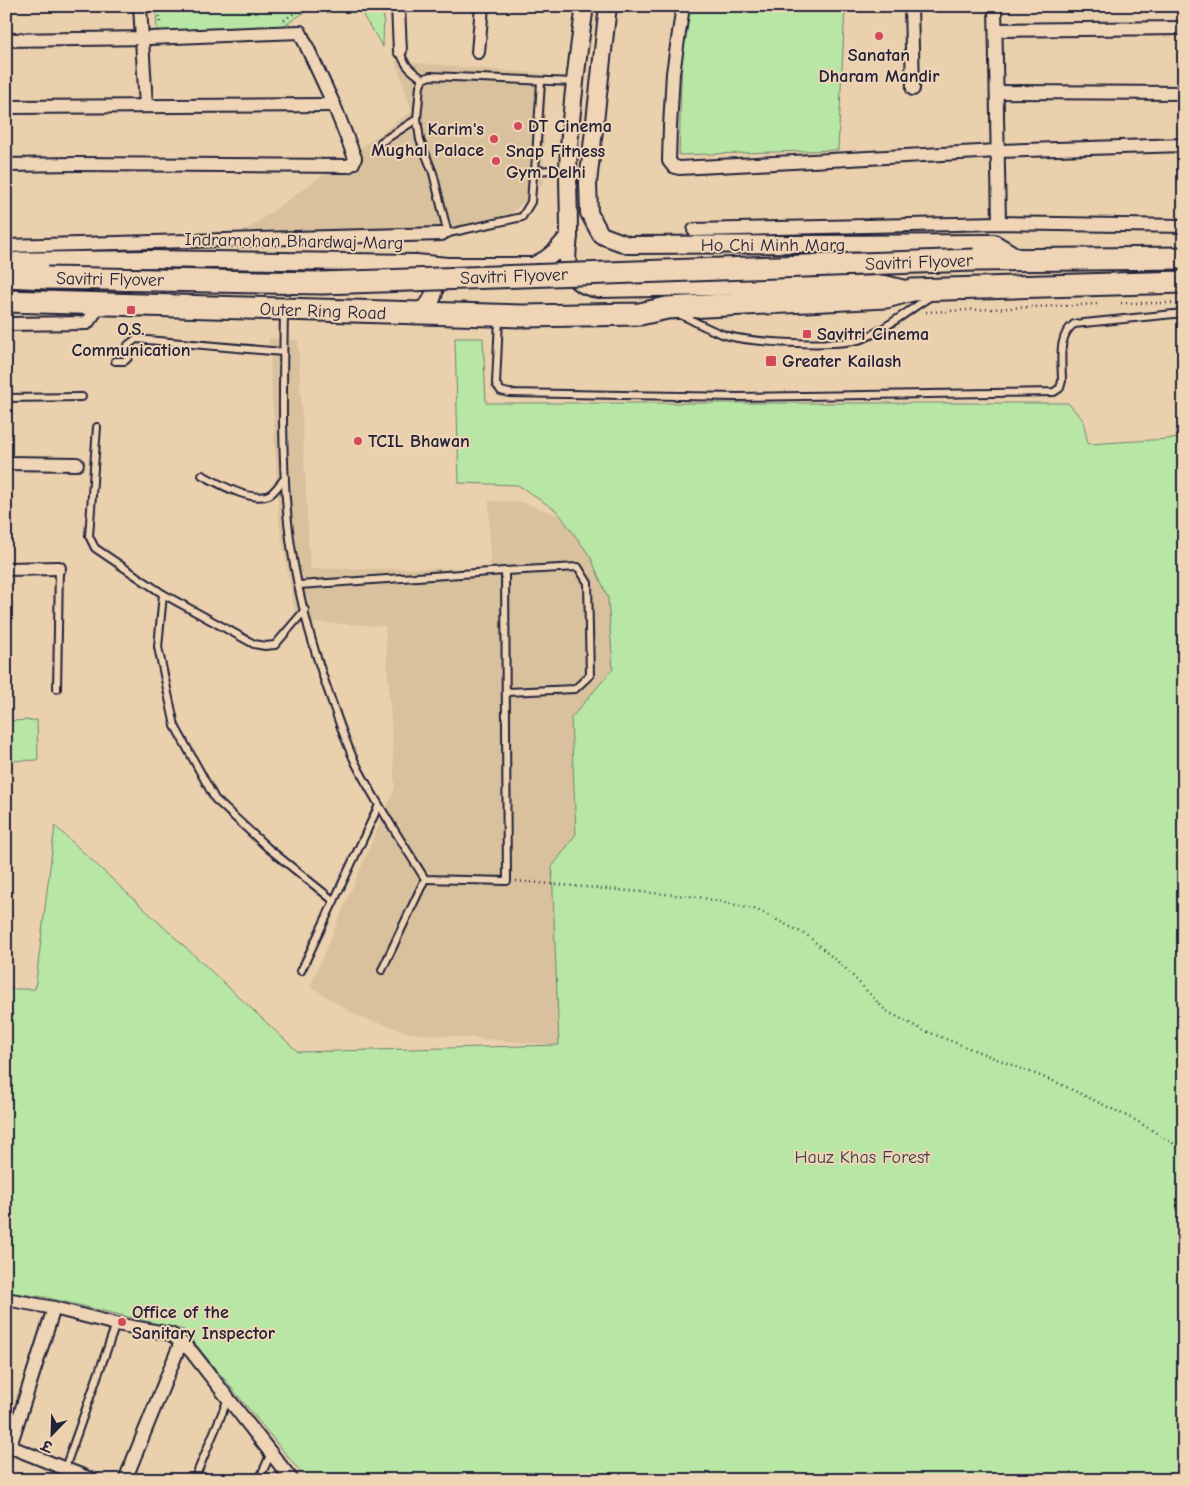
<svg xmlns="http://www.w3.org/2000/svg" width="1190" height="1486" font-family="'Comic Neue','Playpen Sans Deva',sans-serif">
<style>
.built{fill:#d9c19e}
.green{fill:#b8e6a4;stroke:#6d8470}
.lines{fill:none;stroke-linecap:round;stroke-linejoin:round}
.service-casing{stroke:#22223b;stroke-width:10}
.minor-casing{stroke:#22223b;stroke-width:16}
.tertiary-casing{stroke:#22223b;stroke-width:20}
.primary-casing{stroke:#22223b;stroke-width:25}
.path{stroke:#22223b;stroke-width:2.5;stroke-dasharray:1 4;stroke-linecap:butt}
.service{stroke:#efd5b6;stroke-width:6}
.minor{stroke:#efd5b6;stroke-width:12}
.tertiary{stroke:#efd5b6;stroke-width:16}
.primary{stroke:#efd5b6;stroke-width:21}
.primary-bridge-casing{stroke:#22223b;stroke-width:25;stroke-linecap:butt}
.primary-bridge{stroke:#efd5b6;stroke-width:21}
.poi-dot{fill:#d1495b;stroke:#efd5b6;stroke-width:2}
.labels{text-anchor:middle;stroke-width:4;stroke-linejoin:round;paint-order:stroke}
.poi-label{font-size:18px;font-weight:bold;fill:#22223b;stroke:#efd5b6;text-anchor:start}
.street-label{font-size:18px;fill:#22223b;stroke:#efd5b6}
.park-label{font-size:18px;fill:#383f4b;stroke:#efd5b6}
</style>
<rect width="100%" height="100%" fill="#ead0ad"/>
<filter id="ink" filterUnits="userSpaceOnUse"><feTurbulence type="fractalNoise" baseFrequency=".02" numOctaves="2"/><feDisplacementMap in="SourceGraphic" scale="10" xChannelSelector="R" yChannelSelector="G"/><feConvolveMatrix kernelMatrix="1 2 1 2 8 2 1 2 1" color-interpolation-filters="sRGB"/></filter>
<g filter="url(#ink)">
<g class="built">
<path d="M 395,61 L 546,74 L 543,183 L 510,215 L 479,228 L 245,231 L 412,111 Z"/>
<path d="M 269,338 L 298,340 L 310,569 L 490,568 L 489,501 L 521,502 L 558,515 L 565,522 L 590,556 L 608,598 L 613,669 L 571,718 L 576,834 L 552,867 L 559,1045 L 411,1033 L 359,1017 L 310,986 L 395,788 L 385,626 L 323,623 L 297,625 L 279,522 Z"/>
</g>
<g class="green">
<path d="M 156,6 L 314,6 L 276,31 L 157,32 Z"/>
<path d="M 357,6 L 384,6 L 383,47 Z"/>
<path d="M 691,6 L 845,6 L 838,150 L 679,155 L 682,52 Z"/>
<path d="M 455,338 L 483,338 L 486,403 L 1068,403 L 1083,420 L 1088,444 L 1184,438 L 1184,1480 L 307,1480 L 184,1330 L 44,1297 L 6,1292 L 6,989 L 35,989 L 55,826 L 298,1052 L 559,1045 L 552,867 L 576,834 L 571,718 L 613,669 L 608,598 L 590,556 L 557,511 L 518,485 L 459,483 Z"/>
<path d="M 37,720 L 38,760 L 6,761 L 6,721 Z"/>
</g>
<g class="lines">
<g class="service-casing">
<g id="service">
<path d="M 400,51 C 404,65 411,71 423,79"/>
<path d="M 381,142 L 417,119"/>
<path d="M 535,171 L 541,82"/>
<path d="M 444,234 L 522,217 L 531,202 L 533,175 L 535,171 L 567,169"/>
<path d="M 448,234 L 433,173 L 420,140 L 417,119 L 420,86 L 423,79 L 430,76 L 574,82"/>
<path d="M 284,311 C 283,381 281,452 288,522 C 294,581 312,647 332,702 C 339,722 346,743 355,762 C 375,802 401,840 425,879 L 507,881 L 505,571 L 299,585"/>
<path d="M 681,315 C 694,321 708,329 722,334 C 746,343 838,347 862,339 C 884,331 910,309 930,297"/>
<path d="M 499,319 L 496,384 L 501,391 L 509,393 L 737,397 L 1054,392 L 1060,388 L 1062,381 C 1062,362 1057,336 1074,324 L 1184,313"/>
<path d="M 115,361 L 125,361 L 128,358 L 128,345 L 136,339 L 283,352"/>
<path d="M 6,398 L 82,397"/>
<path d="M 97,427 L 89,536 L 95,548 L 163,594 L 158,647 L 175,726 L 215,799 L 268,848 L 334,901"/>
<path d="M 202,475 C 218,483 251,503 269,495 C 275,492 280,483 285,478"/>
<path d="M 505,571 L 578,567 L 588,583 L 590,675 L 575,689 L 507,692"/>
<path d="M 163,594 L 254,644 L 265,646 L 275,645 L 305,610"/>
<path d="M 57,689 L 59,568"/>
<path d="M 382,970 L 425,879"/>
<path d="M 301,971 L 379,805"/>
<path d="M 65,1468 L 116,1324"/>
<path d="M 194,1480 L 228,1399"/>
<path d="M 259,1480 L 271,1453"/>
</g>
</g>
<g class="minor-casing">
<g id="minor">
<path d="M 140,6 L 146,106"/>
<path d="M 398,6 L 400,51"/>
<path d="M 683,6 L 673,73 L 670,127 L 669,161 L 673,166 L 679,168 L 998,151 L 1184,145"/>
<path d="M 911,6 L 913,89"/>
<path d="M 995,6 L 999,223"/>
<path d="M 996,30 L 1184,28"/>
<path d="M 6,40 L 150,38 L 300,32 L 334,105 L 355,158 L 353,163 L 348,166 L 76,164 L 6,165"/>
<path d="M 478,52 L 482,6"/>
<path d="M 997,92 L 1184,93"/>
<path d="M 6,107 L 334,105"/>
<path d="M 694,230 L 999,223 L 1184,226"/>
<path d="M 6,246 L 442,234"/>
<path d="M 6,324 L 87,323 L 101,304"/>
<path d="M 6,463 L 77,464"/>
<path d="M 6,569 L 59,568"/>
<path d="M 6,1299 L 54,1308 L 116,1324 L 171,1334 L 191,1351 L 292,1480"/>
<path d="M 6,1445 L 93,1480"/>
<path d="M 10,1446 L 54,1308"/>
<path d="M 125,1480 L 181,1342"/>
</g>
</g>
<g class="tertiary-casing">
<g id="tertiary">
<path d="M 585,6 C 577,60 570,114 568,169 C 568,191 569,212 569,234 C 569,246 564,260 570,271 C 575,282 586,287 598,289 L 885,284 L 909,290"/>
<path d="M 608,6 L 588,183 L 589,213 L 601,235 L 628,245 L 994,243 L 1022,260"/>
<path d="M 6,261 L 148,259 L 416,263 L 448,266 L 533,266 L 546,259 L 556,251 L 569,236"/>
<path d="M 412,313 C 434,308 440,289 428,271"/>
</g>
</g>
<g class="primary-casing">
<g id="primary">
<path d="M 974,260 L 1184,258"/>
<path d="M 6,276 L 47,278"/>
<path d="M 6,301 L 523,316 L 640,314 L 667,308 L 886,297 L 912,290 L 1184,282"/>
</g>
</g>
<g class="path">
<path d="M 159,6 L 160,25"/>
<path d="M 284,20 L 305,6"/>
<path d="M 1121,303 L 1173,303"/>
<path d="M 926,312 L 1098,304"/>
<path d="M 516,881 L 699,897 L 758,910 L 808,936 L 846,969 L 886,1011 L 923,1030 L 1058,1083 L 1137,1121 L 1184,1150"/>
</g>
<use href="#service" class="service"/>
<use href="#minor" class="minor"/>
<use href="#tertiary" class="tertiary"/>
<use href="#primary" class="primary"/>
<g class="primary-bridge-casing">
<path id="primary-bridge" d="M 47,278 L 322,283 L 974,260"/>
</g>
<use href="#primary-bridge" class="primary-bridge"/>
</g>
</g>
<g class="poi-dot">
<circle cx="879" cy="36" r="5"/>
<circle cx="518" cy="126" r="5"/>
<circle cx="494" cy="139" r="5"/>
<circle cx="496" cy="161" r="5"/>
<rect x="126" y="305" width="10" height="10" rx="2.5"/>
<rect x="802" y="329" width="10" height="10" rx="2.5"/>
<rect x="765" y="355" width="12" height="12" rx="2.5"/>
<circle cx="358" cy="441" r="5"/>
<circle cx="122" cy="1322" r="5"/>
</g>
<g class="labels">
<g class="poi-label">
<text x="879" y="61" text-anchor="middle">Sanatan<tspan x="879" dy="21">Dharam Mandir</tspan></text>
<text x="528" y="132">DT Cinema</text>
<text x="484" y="135" text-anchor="end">Karim's<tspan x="484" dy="21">Mughal Palace</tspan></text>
<text x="506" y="157">Snap Fitness<tspan x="506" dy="21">Gym Delhi</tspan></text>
<text x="131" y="335" text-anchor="middle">O.S.<tspan x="131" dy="21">Communication</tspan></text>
<text x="817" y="340">Savitri Cinema</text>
<text x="782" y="367">Greater Kailash</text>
<text x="368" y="447">TCIL Bhawan</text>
<text x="132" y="1318">Office of the<tspan x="132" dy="21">Sanitary Inspector</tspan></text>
</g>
<g class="street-label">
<text transform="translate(294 241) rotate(1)" y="6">Indramohan Bhardwaj Marg</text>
<text x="773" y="251">Ho Chi Minh Marg</text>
<text transform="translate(919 262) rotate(-2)" y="6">Savitri Flyover</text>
<text transform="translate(514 276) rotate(-2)" y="6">Savitri Flyover</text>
<text transform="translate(110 279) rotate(1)" y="6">Savitri Flyover</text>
<text transform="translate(323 311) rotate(2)" y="6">Outer Ring Road</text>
</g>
<g class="park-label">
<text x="862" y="1163">Hauz Khas Forest</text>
</g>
</g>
<rect width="1190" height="1486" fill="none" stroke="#efd5b6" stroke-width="25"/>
<rect x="12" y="12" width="1165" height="1461" fill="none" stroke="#22223b" stroke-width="2" filter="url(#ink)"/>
<g transform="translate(52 1434) rotate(203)" stroke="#efd5b6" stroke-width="4" paint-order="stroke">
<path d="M0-4L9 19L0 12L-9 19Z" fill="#22223b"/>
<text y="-8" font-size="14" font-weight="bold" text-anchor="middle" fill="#22223b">उ</text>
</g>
</svg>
